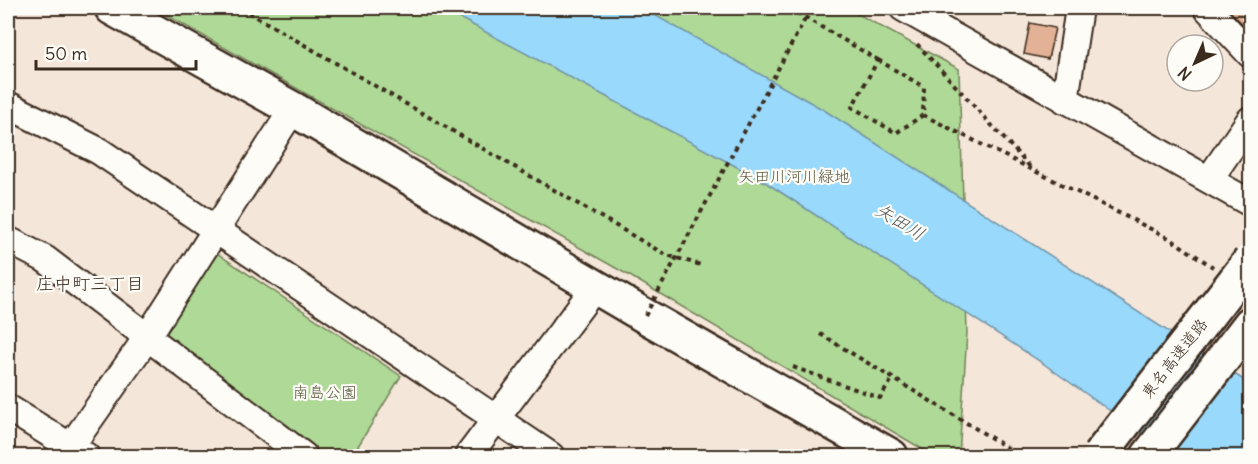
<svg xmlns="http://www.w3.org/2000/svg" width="1258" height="464" font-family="Delius,'Klee One',sans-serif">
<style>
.green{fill:#aed996;stroke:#74825a;stroke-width:1.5}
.water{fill:#99d9fb;stroke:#7393a3;stroke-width:1.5}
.building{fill:#e3b195;stroke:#3b2a1e;stroke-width:1.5}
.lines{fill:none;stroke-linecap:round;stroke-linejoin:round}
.street-casing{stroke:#3b2a1e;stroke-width:30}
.secondary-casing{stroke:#3b2a1e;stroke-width:38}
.highway-casing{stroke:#3b2a1e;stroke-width:38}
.path{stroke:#3b2a1e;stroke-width:4;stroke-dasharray:4.5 4.5;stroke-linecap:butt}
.street{stroke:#fdfcf7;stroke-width:26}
.secondary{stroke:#fdfcf7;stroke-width:33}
.highway{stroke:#fdfcf7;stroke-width:33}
.highway-bridge-casing{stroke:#3b2a1e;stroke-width:38;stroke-linecap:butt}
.path-bridge{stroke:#3b2a1e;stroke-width:4;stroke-dasharray:4.5 4.5;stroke-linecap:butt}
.highway-bridge{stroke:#fdfcf7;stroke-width:33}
.labels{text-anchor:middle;stroke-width:4.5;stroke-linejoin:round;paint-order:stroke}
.park-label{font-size:16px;fill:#58563c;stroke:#fdfcf7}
.street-label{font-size:16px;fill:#3b2a1e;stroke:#fdfcf7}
.water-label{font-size:18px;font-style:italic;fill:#525655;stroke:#fdfcf7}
.neighbourhood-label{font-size:18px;fill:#3b2a1e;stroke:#fdfcf7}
</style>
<rect width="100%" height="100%" fill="#f5e6da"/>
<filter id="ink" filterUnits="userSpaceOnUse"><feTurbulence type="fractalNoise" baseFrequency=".0167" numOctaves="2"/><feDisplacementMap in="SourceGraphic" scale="12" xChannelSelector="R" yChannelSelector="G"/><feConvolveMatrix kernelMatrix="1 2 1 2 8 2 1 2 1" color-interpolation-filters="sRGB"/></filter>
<g filter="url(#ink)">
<g class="green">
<path d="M 154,8 L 847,8 L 959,69 L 967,333 L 959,456 L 934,456 L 630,276 Z"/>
<path d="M 212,250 L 401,376 L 352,456 L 317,456 L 161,333 Z"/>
</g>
<path class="water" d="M 441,8 L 642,8 L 824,110 L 1250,384 L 1250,456 L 1174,456 L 1041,362 L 765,182 Z"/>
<g class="building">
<path d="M 1227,8 L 1251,8 L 1251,33 Z"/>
<path d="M 1030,23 L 1055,28 L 1048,59 L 1024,54 Z"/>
</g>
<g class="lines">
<g class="street-casing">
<g id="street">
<path d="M 903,8 L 1250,203"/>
<path d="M 1207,8 L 1250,54"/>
<path d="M 1065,100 L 1079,8"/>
<path d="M 8,105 L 99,151 L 551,456"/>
<path d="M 1210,178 L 1250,120"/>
<path d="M 8,240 L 45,259 L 304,456"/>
<path d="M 8,408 L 86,456"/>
<path d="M 64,456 L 148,336 L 293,109"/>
<path d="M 468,456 L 596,286"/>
</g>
</g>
<g class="secondary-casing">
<path id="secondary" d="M 112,8 L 293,109 L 645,316 L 891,456"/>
</g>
<g class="highway-casing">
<path id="highway" d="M 1148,456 L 1250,324"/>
</g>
<g class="path">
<path d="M 241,8 L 666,255 L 701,265"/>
<path d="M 789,8 L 878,60"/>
<path d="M 917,44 L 1032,169"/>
<path d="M 878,60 L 924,87 L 923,115 L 896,133 L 852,107 Z"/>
<path d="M 923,115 L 1169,238 L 1213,267"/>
<path d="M 820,334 L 1021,456"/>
<path d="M 793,367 L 880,398 L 893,378"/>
</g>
<use href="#street" class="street"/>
<use href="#secondary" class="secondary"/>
<use href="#highway" class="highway"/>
<g class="highway-bridge-casing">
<path id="highway-bridge" d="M 1099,456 L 1250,261"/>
</g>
<path class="path-bridge" d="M 645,316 L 811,8"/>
<use href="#highway-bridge" class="highway-bridge"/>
</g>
</g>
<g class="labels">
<g class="park-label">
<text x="794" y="182">矢田川河川緑地</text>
<text x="325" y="398">南島公園</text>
</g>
<g class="street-label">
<text transform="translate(1174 358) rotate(-52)" y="6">東名高速道路</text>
</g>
<g class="water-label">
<text transform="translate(900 222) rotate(31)" y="6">矢田川</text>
</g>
<g class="neighbourhood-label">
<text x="90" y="290">庄中町三丁目</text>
</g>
</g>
<rect width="1258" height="464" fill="none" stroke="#fdfcf7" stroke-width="30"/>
<rect x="15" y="15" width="1228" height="434" fill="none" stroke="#3b2a1e" stroke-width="2" filter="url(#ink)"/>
<g transform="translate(1195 63) rotate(224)"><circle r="28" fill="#fdfcf7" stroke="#afa8a0" stroke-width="1.5"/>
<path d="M0-4.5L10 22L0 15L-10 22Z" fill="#3b2a1e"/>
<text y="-9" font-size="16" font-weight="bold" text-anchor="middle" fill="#3b2a1e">N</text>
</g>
<path d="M36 60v9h160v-9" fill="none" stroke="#3b2a1e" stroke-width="3"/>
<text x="45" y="60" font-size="18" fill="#3b2a1e" stroke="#fdfcf7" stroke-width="4.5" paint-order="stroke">50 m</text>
</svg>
